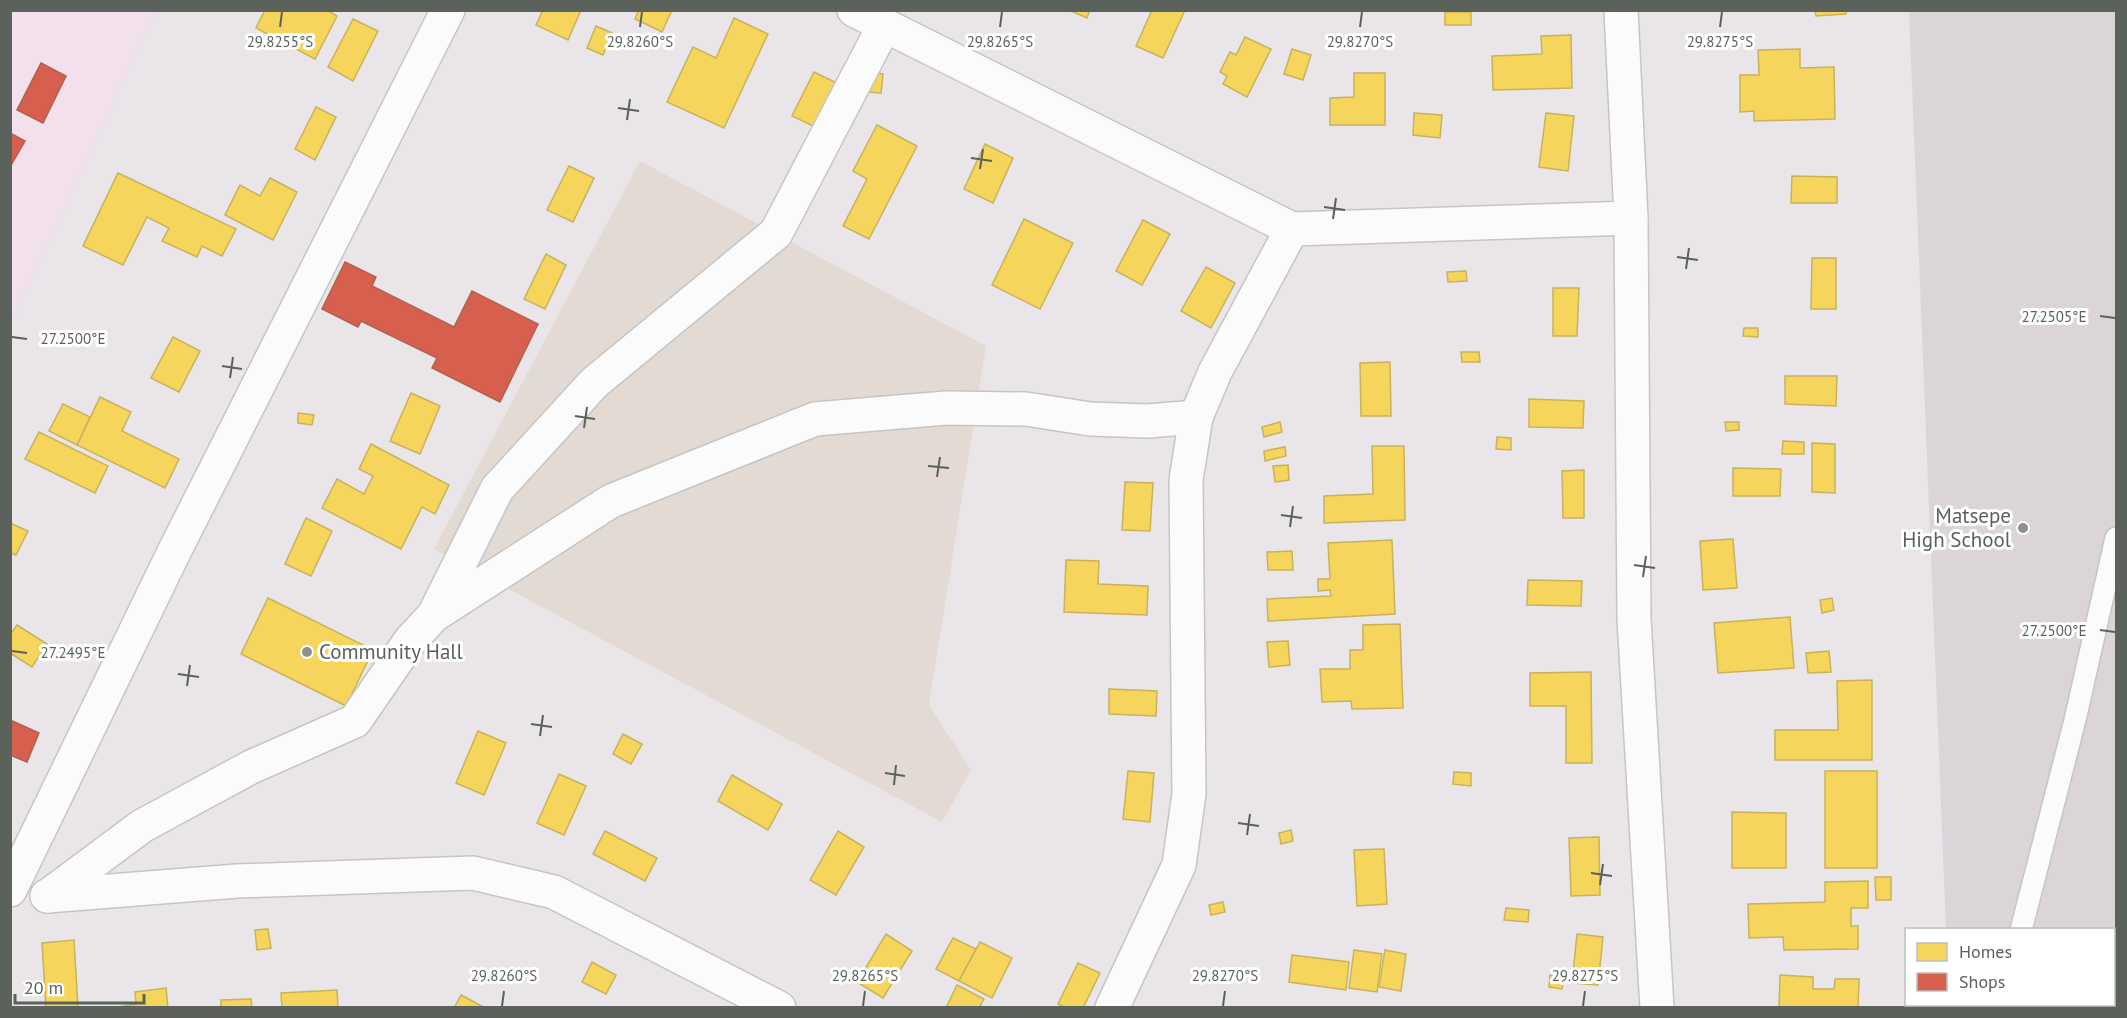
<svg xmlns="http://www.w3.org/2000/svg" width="2127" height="1018" font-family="'PT Sans',sans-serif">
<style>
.commercial{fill:#f2e0ed}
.education{fill:#dbd5da}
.green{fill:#e4dad4}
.homes{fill:#f6d55c;stroke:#c8b25c;stroke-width:1.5}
.shops{fill:#d6604d;stroke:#b16151;stroke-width:1.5}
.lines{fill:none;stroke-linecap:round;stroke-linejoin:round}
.lane-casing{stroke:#c5c5c5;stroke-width:24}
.street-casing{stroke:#c5c5c5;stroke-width:36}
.lane{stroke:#fcfbfc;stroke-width:21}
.street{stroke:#fcfbfc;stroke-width:33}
.ticks{fill:none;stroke:#5b625b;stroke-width:2}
.poi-dot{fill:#8d908d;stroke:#fff;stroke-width:2}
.labels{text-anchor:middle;stroke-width:6;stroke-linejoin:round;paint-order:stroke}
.poi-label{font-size:21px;fill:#5b625b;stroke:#fff;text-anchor:end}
.ticks-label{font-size:15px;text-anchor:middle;fill:#5b625b;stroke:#fff;stroke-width:6;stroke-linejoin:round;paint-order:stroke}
</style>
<rect width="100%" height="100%" fill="#eae5e9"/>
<path class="commercial" d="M 11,11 L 155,11 L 11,323 Z"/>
<path class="education" d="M 1909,11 L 2116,11 L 2116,1007 L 1949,1007 L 1949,1004 L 2114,1004 L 2114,930 L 1946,929 Z"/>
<path class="green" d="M 640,161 L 986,346 L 929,705 L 971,770 L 942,822 L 434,549 Z"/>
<g class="homes">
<path d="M 265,10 L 327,10 L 337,16 L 315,59 L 256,28 Z"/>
<path d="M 543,10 L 581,10 L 568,40 L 536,25 Z"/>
<path d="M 639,10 L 672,10 L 662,32 L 635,19 Z"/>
<path d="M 1069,10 L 1090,10 L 1087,18 Z"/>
<path d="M 1152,10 L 1185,10 L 1163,58 L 1136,46 Z"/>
<path d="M 1815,10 L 1846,10 L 1846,14 L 1816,16 Z"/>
<rect x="1445" y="12" width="26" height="13"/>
<path d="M 734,18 L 768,34 L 724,128 L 667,102 L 693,47 L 716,58 Z"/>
<path d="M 353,19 L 378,31 L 353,81 L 328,67 Z"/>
<path d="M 596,26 L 612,33 L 603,55 L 587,48 Z"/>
<path d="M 1571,35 L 1572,88 L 1493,90 L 1492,56 L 1542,54 L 1541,36 Z"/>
<path d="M 1245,37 L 1271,49 L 1247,97 L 1223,84 L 1227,76 L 1220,72 L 1230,52 L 1236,55 Z"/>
<path d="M 1292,49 L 1311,55 L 1303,80 L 1284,74 Z"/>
<path d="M 1800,49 L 1800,68 L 1834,67 L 1835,119 L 1754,121 L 1754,111 L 1740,112 L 1740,75 L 1759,75 L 1758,50 Z"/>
<path d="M 814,72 L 837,83 L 815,127 L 792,116 Z"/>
<path d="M 867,72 L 883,74 L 881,93 L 865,92 Z"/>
<path d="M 1354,73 L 1385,73 L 1385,125 L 1330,125 L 1330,98 L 1354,97 Z"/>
<path d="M 316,107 L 336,117 L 315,160 L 295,149 Z"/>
<path d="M 1414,113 L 1442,115 L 1440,138 L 1413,135 Z"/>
<path d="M 1546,113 L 1574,116 L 1568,171 L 1539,167 Z"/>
<path d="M 877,125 L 917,146 L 869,239 L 843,226 L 867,179 L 853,171 Z"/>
<path d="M 985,144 L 1013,158 L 993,203 L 964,189 Z"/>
<path d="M 569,166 L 594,178 L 573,222 L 547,210 Z"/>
<path d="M 118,173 L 236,229 L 222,256 L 202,246 L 197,257 L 162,241 L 169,228 L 147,217 L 123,265 L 83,246 Z"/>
<path d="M 1792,176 L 1837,177 L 1837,203 L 1791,203 Z"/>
<path d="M 270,178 L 297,192 L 273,240 L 225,215 L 240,185 L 260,196 Z"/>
<path d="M 1024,219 L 1073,243 L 1040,309 L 992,285 Z"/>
<path d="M 1143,220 L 1170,234 L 1142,285 L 1116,271 Z"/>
<path d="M 546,254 L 566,265 L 545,309 L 524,299 Z"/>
<path d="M 1812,258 L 1836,258 L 1836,309 L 1811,309 Z"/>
<path d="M 1206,267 L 1235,283 L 1211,328 L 1181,311 Z"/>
<path d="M 1466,271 L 1467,281 L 1448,282 L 1447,272 Z"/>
<path d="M 1553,288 L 1579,288 L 1577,336 L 1553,336 Z"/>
<path d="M 1744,328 L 1758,328 L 1758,337 L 1743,336 Z"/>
<path d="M 173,337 L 200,351 L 179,392 L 151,378 Z"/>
<path d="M 1461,352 L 1479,352 L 1480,362 L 1462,362 Z"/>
<path d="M 1390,362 L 1391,416 L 1361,416 L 1360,363 Z"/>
<path d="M 1785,376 L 1837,376 L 1836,406 L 1785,404 Z"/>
<path d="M 411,393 L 440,406 L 420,454 L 390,441 Z"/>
<path d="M 100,397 L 131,412 L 122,431 L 179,459 L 165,488 L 77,445 Z"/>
<path d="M 1529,399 L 1584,401 L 1583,428 L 1529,427 Z"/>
<path d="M 63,404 L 90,417 L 77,445 L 49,431 Z"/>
<path d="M 298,413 L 314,415 L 312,425 L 298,423 Z"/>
<path d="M 1280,422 L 1282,432 L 1264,437 L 1262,427 Z"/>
<path d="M 1725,422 L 1739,422 L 1739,430 L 1726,431 Z"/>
<path d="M 39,432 L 108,466 L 95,493 L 25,459 Z"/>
<path d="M 1497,437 L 1511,438 L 1511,450 L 1496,449 Z"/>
<path d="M 1783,441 L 1804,442 L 1804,454 L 1782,454 Z"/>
<path d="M 1812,443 L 1835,444 L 1835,493 L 1812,492 Z"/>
<path d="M 371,444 L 449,485 L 435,514 L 422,507 L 401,549 L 322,508 L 337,479 L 364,494 L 373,476 L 359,469 Z"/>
<path d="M 1372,446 L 1404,446 L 1405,520 L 1324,523 L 1324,496 L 1373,494 Z"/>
<path d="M 1285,447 L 1286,456 L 1265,461 L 1264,451 Z"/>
<path d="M 1288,465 L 1289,480 L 1275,482 L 1273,466 Z"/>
<path d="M 1733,468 L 1781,469 L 1780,496 L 1733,496 Z"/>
<path d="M 1584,470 L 1584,518 L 1563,518 L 1562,471 Z"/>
<path d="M 1125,482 L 1153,483 L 1150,531 L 1122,530 Z"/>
<path d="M 306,518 L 332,531 L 311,576 L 285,564 Z"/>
<path d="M 10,523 L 28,531 L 16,555 L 10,553 Z"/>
<path d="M 1733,539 L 1737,588 L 1703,590 L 1700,541 Z"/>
<path d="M 1392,540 L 1395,614 L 1268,621 L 1267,599 L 1331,596 L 1330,590 L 1318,591 L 1318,579 L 1330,579 L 1328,543 Z"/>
<path d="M 1292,551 L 1293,570 L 1268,570 L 1267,552 Z"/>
<path d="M 1066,560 L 1099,561 L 1098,584 L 1148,586 L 1147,615 L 1064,612 Z"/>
<path d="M 1528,580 L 1582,581 L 1581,606 L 1527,605 Z"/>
<path d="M 268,598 L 373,650 L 346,706 L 241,654 Z"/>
<path d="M 1832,598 L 1834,610 L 1822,613 L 1820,600 Z"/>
<path d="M 1790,617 L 1794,668 L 1718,673 L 1714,623 Z"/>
<path d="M 1400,624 L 1403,708 L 1352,709 L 1351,701 L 1322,702 L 1320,669 L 1350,669 L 1350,650 L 1363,650 L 1363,625 Z"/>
<path d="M 17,625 L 47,644 L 32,667 L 10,653 L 10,635 Z"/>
<path d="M 1288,641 L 1290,665 L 1269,667 L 1267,642 Z"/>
<path d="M 1829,651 L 1831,672 L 1808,673 L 1806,653 Z"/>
<path d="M 1591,672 L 1592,763 L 1566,763 L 1566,706 L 1530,706 L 1530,673 Z"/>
<path d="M 1872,680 L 1872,760 L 1775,760 L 1775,730 L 1838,730 L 1837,681 Z"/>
<path d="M 1109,689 L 1157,691 L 1156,716 L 1109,714 Z"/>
<path d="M 478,731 L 506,743 L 484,795 L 456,783 Z"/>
<path d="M 623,734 L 642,744 L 631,764 L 613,754 Z"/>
<path d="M 1128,771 L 1154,773 L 1150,822 L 1123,819 Z"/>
<rect x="1825" y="771" width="52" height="97"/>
<path d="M 1454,772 L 1471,773 L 1471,786 L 1453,784 Z"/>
<path d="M 559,774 L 586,786 L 564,835 L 537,823 Z"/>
<path d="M 732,775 L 782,804 L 768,830 L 718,801 Z"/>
<path d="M 1732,812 L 1786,813 L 1786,868 L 1732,868 Z"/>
<path d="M 1291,830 L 1293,841 L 1281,844 L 1279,833 Z"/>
<path d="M 605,831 L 657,858 L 645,881 L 593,854 Z"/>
<path d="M 838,831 L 864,847 L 836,895 L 810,880 Z"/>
<path d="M 1599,837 L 1600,895 L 1571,896 L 1569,838 Z"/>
<path d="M 1384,849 L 1387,904 L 1357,906 L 1354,850 Z"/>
<path d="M 1875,877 L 1891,877 L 1891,900 L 1876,900 Z"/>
<path d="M 1868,881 L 1868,908 L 1851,908 L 1851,926 L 1858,926 L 1858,949 L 1784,950 L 1783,937 L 1749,938 L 1748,904 L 1825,902 L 1825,882 Z"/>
<path d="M 1223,902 L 1225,912 L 1211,915 L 1209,905 Z"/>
<path d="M 1506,908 L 1529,910 L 1528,922 L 1504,920 Z"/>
<path d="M 268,929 L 271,948 L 257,950 L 255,930 Z"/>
<path d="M 886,934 L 912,951 L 883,998 L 857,982 Z"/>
<path d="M 1577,934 L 1603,937 L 1598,985 L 1572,983 Z"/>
<path d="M 953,938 L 976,949 L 959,981 L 936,969 Z"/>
<path d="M 74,940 L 78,1008 L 46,1008 L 42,943 Z"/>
<path d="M 980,942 L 1012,958 L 992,998 L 959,981 Z"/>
<path d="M 1354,950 L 1382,954 L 1377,992 L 1349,988 Z"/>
<path d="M 1385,950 L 1406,954 L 1401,991 L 1379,987 Z"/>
<path d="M 1292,955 L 1349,962 L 1346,990 L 1289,982 Z"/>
<path d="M 592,962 L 616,975 L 606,994 L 582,982 Z"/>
<path d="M 1078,963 L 1100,973 L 1083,1008 L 1066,1008 L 1058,1004 Z"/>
<path d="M 1550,975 L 1564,977 L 1562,989 L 1549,987 Z"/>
<path d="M 1780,975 L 1813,977 L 1813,989 L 1834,989 L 1835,979 L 1859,979 L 1858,1008 L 1779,1008 Z"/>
<path d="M 957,985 L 984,999 L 979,1008 L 946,1008 Z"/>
<path d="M 166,988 L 168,1008 L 112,1008 L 136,1004 L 135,992 Z"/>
<path d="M 337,990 L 338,1008 L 282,1008 L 281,993 Z"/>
<path d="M 461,995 L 485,1008 L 454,1008 Z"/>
<path d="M 251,999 L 252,1008 L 221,1008 L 221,1000 Z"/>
</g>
<g class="shops">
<path d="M 41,63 L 66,76 L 43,123 L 17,110 Z"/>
<path d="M 10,133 L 25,141 L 10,167 Z"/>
<path d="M 345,262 L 376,277 L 372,286 L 454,327 L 472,291 L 538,324 L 500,402 L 432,368 L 437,358 L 361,321 L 358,327 L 322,309 Z"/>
<path d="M 10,720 L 39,733 L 27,762 L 10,755 Z"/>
</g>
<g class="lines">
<g class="lane-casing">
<g id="lane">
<path d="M 2021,930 L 2075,720 L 2116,538"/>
<path d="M 2005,1008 L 2005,1004"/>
</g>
</g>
<g class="street-casing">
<g id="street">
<path d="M 854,10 L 1292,229 L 1631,218"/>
<path d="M 1621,10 L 1631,218 L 1634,619 L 1657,1008"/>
<path d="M 436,614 L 611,501 L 815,419 L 946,408 L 1026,409 L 1090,419 L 1148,421 L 1196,417"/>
<path d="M 10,890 L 174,552 L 448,10"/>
<path d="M 47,896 L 237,881 L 473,873 L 554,892 L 779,1008"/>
<path d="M 48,896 L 142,826 L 251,767 L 355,721 L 410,641 L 434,615 L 497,489 L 594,383 L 776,233 L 884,26"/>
<path d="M 1112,1008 L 1179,865 L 1189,794 L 1186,480 L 1196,417 L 1215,372 L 1292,229"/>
</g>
</g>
<use href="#lane" class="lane"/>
<use href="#street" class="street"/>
</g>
<path class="ticks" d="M 280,27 L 282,12M 640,27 L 642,12M 1000,27 L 1002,12M 1360,27 L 1362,12M 1720,27 L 1722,12M 618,108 L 639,111M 627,120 L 630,99M 971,158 L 992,161M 980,169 L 983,149M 1324,207 L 1345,210M 1333,219 L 1336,198M 1677,257 L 1698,260M 1686,269 L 1689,248M 2100,316 L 2115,318M 12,337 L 27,339M 222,366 L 242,369M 230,378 L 233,357M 575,416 L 595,419M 584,428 L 587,407M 928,466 L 949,468M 937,477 L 940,457M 1281,515 L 1302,518M 1290,527 L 1293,506M 1634,565 L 1655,568M 1643,577 L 1646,556M 2100,630 L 2115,632M 12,651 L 27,653M 178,674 L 199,677M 187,686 L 190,665M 531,724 L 552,727M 540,736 L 543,715M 885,773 L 905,776M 894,785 L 896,765M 1238,823 L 1259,826M 1247,835 L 1250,814M 1591,873 L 1612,876M 1600,885 L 1603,864M 502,1006 L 504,991M 863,1006 L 865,991M 1223,1006 L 1225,991M 1583,1006 L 1585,991"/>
<g class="poi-dot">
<circle cx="2023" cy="528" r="6"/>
<circle cx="307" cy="652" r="6"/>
</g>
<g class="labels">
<g class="poi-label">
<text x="2011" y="523">Matsepe<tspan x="2011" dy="24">High School</tspan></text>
<text x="319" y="659" text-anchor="start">Community Hall</text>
</g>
</g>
<g class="ticks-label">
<text x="280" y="47">29.8255°S</text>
<text x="640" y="47">29.8260°S</text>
<text x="1000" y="47">29.8265°S</text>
<text x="1360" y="47">29.8270°S</text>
<text x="1720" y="47">29.8275°S</text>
<text x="2054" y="322">27.2505°E</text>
<text x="73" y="344">27.2500°E</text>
<text x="2054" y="636">27.2500°E</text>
<text x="73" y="658">27.2495°E</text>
<text x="504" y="981">29.8260°S</text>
<text x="865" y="981">29.8265°S</text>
<text x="1225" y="981">29.8270°S</text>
<text x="1585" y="981">29.8275°S</text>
</g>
<rect width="2127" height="1018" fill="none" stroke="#5b625b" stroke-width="24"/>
<rect x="1905" y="928" width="210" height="78" fill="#ffffff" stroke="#bdc0bd" stroke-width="1.5"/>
<rect x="1917" y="943" width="30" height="18" fill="#f6d55c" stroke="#bdc0bd" stroke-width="1.5"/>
<text x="1959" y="958" font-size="18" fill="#5b625b">Homes</text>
<rect x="1917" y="973" width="30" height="18" fill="#d6604d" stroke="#bdc0bd" stroke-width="1.5"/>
<text x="1959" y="988" font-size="18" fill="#5b625b">Shops</text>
<path d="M15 994v9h129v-9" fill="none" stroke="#5b625b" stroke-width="3"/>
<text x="24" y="994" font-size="18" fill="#5b625b" stroke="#ffffff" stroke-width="4.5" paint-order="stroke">20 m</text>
</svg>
